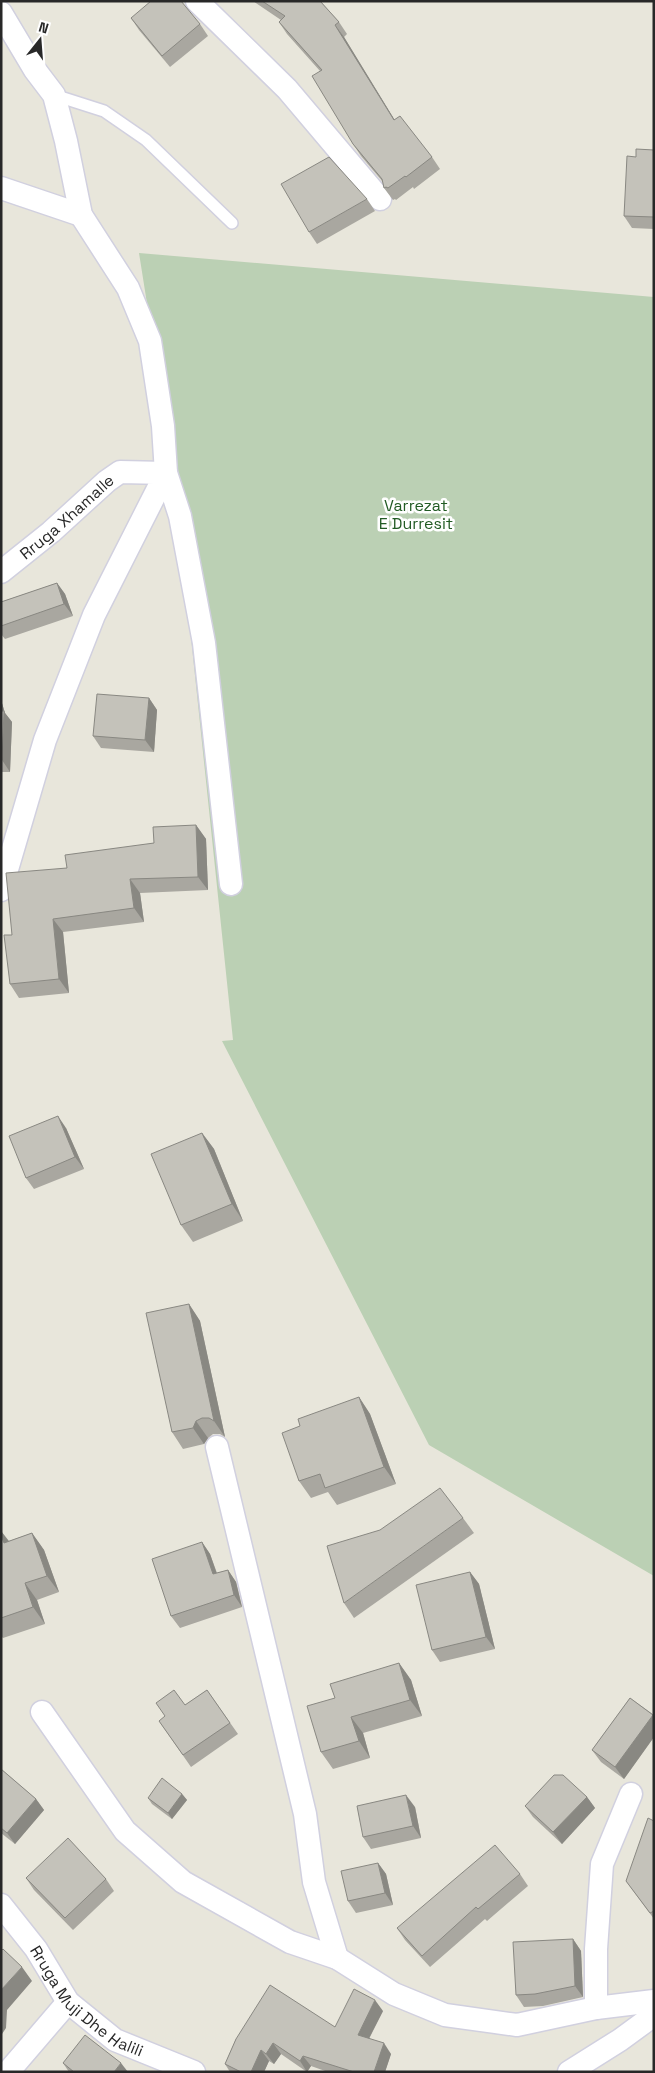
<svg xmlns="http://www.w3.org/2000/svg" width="655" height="2073" font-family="'Space Grotesk',sans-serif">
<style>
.cemetery{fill:#bbd0b4}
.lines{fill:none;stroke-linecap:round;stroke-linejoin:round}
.lane-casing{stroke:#d1d0df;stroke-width:14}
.street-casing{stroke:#d1d0df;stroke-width:25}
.lane{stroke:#fff;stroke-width:11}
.street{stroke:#fff;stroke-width:22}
.wall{fill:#a9a7a0}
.shaded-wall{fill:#898882}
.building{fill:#c4c2ba;stroke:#898882}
.labels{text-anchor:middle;stroke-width:5;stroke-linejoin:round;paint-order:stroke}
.park-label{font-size:16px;fill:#225b24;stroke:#fff}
.street-label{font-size:16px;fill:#282828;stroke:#fff}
</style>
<rect width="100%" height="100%" fill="#e8e6db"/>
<path class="cemetery" d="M 139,253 L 654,297 L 654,1576 L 429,1445 L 222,1041 L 233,1040 L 174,474 Z"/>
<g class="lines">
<g class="lane-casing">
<path id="lane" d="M 54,95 L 104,111 L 146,140 L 232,223"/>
</g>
<g class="street-casing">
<g id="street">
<path d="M 197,1 L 287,89 L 380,199"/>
<path d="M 1,13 L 35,70 L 54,95 L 66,141 L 81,215 L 128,288 L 150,341 L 163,426 L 166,473 L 180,516 L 204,643 L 231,884"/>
<path d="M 1,188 L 81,215"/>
<path id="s1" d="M 1,572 L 51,532 L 107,481 L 120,472 L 166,473 L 94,615 L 45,740 L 1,890"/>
<path d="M 217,1447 L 305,1814 L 314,1882 L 337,1958"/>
<path d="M 42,1712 L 125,1831 L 183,1882 L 290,1942 L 337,1958 L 394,1994 L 445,2015 L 517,2025 L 596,2008 L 654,2001"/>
<path id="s2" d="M 1,1905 L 36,1949 L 68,2002 L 115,2040 L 194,2072"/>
<path d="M 596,2008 L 596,1949 L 602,1864 L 631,1794"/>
<path d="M 8,2072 L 68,2002"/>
<path d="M 569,2072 L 620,2040 L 654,2015"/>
</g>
</g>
<use href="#lane" class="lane"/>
<use href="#street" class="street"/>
</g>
<g class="wall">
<path d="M 253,1 L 320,1 L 339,22 L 347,34 L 344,37 L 394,119 L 432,157 L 440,169 L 414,189 L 413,187 L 396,200 L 395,199 L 393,200 L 384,188 L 383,182 L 361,156 L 353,144 L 320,71 L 287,34 L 279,22 L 281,20 Z"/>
<path d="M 131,18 L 200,24 L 208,36 L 170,67 L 139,30 Z"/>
<path d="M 654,150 L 654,229 L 632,228 L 624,216 L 636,157 Z"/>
<path d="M 367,199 L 375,211 L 317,244 L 309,232 Z"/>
<path d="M 57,583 L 65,594 L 73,616 L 5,639 L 1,634 L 1,602 Z"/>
<path d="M 149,698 L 157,710 L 154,752 L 101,748 L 93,736 Z"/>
<path d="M 1,700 L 5,713 L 12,722 L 10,772 L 1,772 Z"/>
<path d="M 196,825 L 206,839 L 208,890 L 140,893 L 144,922 L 63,932 L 69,993 L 19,998 L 10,984 L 12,935 L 67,868 L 154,843 Z"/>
<path d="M 66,1128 L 84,1169 L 34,1189 L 26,1178 Z"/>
<path d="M 202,1133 L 214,1149 L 243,1221 L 193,1242 L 181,1225 Z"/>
<path d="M 189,1304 L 200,1321 L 225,1437 L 220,1434 L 213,1434 L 208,1438 L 204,1444 L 183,1449 L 172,1432 Z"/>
<path d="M 359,1397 L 370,1414 L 396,1484 L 337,1505 L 328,1492 L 311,1498 L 299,1481 L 300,1426 Z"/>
<path d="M 463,1518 L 474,1533 L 354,1618 L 344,1603 Z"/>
<path d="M 1,1531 L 9,1541 L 32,1533 L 44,1550 L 59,1592 L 37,1600 L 45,1624 L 3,1638 L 1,1636 Z"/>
<path d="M 202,1542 L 210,1554 L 217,1573 L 228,1570 L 236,1582 L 242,1607 L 180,1628 L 171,1616 Z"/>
<path d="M 470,1572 L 479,1584 L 495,1649 L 440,1662 L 432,1650 Z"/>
<path d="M 399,1663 L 411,1680 L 422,1716 L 363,1733 L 370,1758 L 333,1769 L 321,1752 L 335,1698 Z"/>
<path d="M 207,1690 L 238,1734 L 191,1767 L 159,1721 L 185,1705 Z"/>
<path d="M 630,1698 L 654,1715 L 654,1737 L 624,1779 L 601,1762 L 592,1750 Z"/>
<path d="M 1,1769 L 36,1799 L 44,1810 L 15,1844 L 1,1833 Z"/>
<path d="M 182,1794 L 187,1800 L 172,1819 L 152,1804 L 148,1798 Z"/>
<path d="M 587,1797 L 595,1808 L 562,1844 L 533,1817 L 525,1806 Z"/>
<path d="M 415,1807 L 421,1838 L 371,1849 L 363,1837 Z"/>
<path d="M 654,1821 L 654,1919 L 626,1881 Z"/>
<path d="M 378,1863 L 386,1874 L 393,1905 L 356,1913 L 348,1901 Z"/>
<path d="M 520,1874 L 528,1886 L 487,1921 L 485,1919 L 430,1967 L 405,1940 L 397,1928 Z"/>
<path d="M 26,1878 L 106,1879 L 114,1891 L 73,1930 L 34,1890 Z"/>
<path d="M 573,1939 L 581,1951 L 583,1997 L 543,2006 L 524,2007 L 516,1995 Z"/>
<path d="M 383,2011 L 369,2039 L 391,2054 L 385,2072 L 328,2072 L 311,2066 L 307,2072 L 281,2054 L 274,2064 L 269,2061 L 264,2072 L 230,2072 L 225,2064 L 236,2039 L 335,2027 Z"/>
<path d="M 63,2063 L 128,2072 L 69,2072 Z"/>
</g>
<g class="shaded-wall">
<path d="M 335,25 L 344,37 L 402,132 L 394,120 Z"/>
<path d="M 57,583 L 65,594 L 73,616 L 64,604 Z"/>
<path d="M 149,698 L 157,710 L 154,752 L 145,740 Z"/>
<path d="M 1,700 L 5,713 L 12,722 L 10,772 L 2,760 Z"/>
<path d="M 196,825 L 206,839 L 208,890 L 198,877 Z"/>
<path d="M 130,879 L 140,893 L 144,922 L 134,908 Z"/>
<path d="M 53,919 L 63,932 L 69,993 L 59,979 Z"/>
<path d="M 58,1116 L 66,1128 L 84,1169 L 75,1157 Z"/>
<path d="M 202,1133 L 214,1149 L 243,1221 L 232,1204 Z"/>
<path d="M 189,1304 L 200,1321 L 225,1437 L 214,1421 Z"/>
<path d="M 359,1397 L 370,1414 L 396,1484 L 384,1467 Z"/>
<path d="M 196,1421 L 208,1438 L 204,1444 L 193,1428 Z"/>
<path d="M 1,1531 L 10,1543 L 4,1543 L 1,1535 Z"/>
<path d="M 32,1533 L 44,1550 L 59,1592 L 47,1576 Z"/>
<path d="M 202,1542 L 210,1554 L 221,1586 L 213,1574 Z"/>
<path d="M 228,1570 L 236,1582 L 242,1607 L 234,1595 Z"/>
<path d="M 470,1572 L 479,1584 L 495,1649 L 486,1637 Z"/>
<path d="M 25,1583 L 37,1600 L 45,1624 L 33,1607 Z"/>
<path d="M 399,1663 L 411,1680 L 422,1716 L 410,1700 Z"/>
<path d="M 653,1715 L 654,1737 L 624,1779 L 615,1767 Z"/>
<path d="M 351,1717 L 363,1733 L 370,1758 L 359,1741 Z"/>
<path d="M 182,1794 L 187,1800 L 172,1819 L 168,1813 Z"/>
<path d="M 406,1795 L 415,1807 L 421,1838 L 413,1826 Z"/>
<path d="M 587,1797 L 595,1808 L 562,1844 L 553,1832 Z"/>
<path d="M 36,1799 L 44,1810 L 15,1844 L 7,1833 Z"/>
<path d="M 378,1863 L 386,1874 L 393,1905 L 385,1893 Z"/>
<path d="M 573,1939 L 581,1951 L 583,1997 L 575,1986 Z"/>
<path d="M 22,1967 L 32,1981 L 7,2010 L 6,2028 L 2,2034 L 1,2032 L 1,1990 Z"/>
<path d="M 375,2000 L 383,2011 L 365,2046 L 358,2035 Z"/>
<path d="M 273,2043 L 281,2054 L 274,2064 L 266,2054 Z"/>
<path d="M 384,2043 L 391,2054 L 385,2072 L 374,2072 Z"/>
<path d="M 261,2050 L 269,2061 L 264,2072 L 251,2072 Z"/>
<path d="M 303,2056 L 311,2066 L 307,2072 L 300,2061 Z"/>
<path d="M 121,2063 L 128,2072 L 114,2072 Z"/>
</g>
<g class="building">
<path d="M 151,1 L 181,1 L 200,24 L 162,56 L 131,18 Z"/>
<path d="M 262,1 L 320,1 L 339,22 L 335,25 L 394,120 L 400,116 L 432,157 L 406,177 L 405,176 L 388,188 L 386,187 L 384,188 L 382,179 L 353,144 L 312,76 L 322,70 L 279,22 L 285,16 Z"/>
<path d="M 636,149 L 654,150 L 654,217 L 624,216 L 627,156 L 636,157 Z"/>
<path d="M 329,157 L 367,199 L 309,232 L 281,184 Z"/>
<path d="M 57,583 L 64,604 L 1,626 L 1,602 Z"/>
<path d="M 97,694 L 149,698 L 145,740 L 93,736 Z"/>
<path d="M 1,711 L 4,711 L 2,760 L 1,760 Z"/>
<path d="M 196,825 L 198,877 L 130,879 L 134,908 L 53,919 L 59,979 L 10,984 L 4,935 L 12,935 L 6,873 L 67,868 L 65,855 L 154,843 L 153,827 Z"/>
<path d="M 58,1116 L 75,1157 L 26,1178 L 9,1136 Z"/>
<path d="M 202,1133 L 232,1204 L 181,1225 L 151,1154 Z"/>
<path d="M 189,1304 L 214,1421 L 209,1418 L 202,1418 L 196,1421 L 193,1428 L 172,1432 L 146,1313 Z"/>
<path d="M 359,1397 L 384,1467 L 325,1488 L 320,1474 L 299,1481 L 282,1433 L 300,1426 L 298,1419 Z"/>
<path d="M 440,1488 L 463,1518 L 344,1603 L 327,1546 L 380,1530 Z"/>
<path d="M 32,1533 L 47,1576 L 25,1583 L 33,1607 L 1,1618 L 1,1535 L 4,1543 Z"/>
<path d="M 202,1542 L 213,1574 L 228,1570 L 234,1595 L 171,1616 L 152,1559 Z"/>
<path d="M 470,1572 L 486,1637 L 432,1650 L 416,1585 Z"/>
<path d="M 399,1663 L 410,1700 L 351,1717 L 359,1741 L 321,1752 L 307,1706 L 335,1698 L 330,1684 Z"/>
<path d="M 174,1690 L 185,1705 L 207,1690 L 230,1723 L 183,1755 L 159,1721 L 165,1716 L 156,1703 Z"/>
<path d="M 630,1698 L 653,1715 L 615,1767 L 592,1750 Z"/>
<path d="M 1,1769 L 36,1799 L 7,1833 L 1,1828 Z"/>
<path d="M 554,1775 L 563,1775 L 587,1797 L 553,1832 L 525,1806 Z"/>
<path d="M 162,1778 L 182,1794 L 168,1813 L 148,1798 Z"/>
<path d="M 406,1795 L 413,1826 L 363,1837 L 357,1806 Z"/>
<path d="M 648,1818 L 654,1821 L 654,1911 L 650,1913 L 626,1881 Z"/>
<path d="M 68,1838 L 106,1879 L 65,1918 L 26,1878 Z"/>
<path d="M 495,1845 L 520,1874 L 478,1909 L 476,1907 L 422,1956 L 397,1928 Z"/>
<path d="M 378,1863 L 385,1893 L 348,1901 L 341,1871 Z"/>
<path d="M 573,1939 L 575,1986 L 535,1994 L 516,1995 L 513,1942 Z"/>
<path d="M 3,1949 L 22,1967 L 1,1990 L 1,1951 Z"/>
<path d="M 270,1985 L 335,2027 L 354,1989 L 375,2000 L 358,2035 L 384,2043 L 374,2072 L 354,2072 L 303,2056 L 300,2061 L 273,2043 L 266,2054 L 261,2050 L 251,2072 L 241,2072 L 225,2064 L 236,2039 Z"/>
<path d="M 85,2035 L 121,2063 L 114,2072 L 74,2072 L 63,2063 Z"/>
</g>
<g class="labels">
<g class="park-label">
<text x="416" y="511">Varrezat<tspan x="416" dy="18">E Durresit</tspan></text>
</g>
<g class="street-label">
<text dy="6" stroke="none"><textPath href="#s1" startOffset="86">Rruga Xhamalle</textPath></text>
<text dy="6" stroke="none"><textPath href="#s2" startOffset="131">Rruga Muji Dhe Halili</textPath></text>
</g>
</g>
<rect width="655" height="2073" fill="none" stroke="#282828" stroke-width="5"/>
<g transform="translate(40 40) rotate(17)" stroke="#ffffff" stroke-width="4" paint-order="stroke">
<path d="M0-4L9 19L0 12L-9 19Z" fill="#282828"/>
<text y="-8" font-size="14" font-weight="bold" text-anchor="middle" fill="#282828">N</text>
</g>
</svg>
